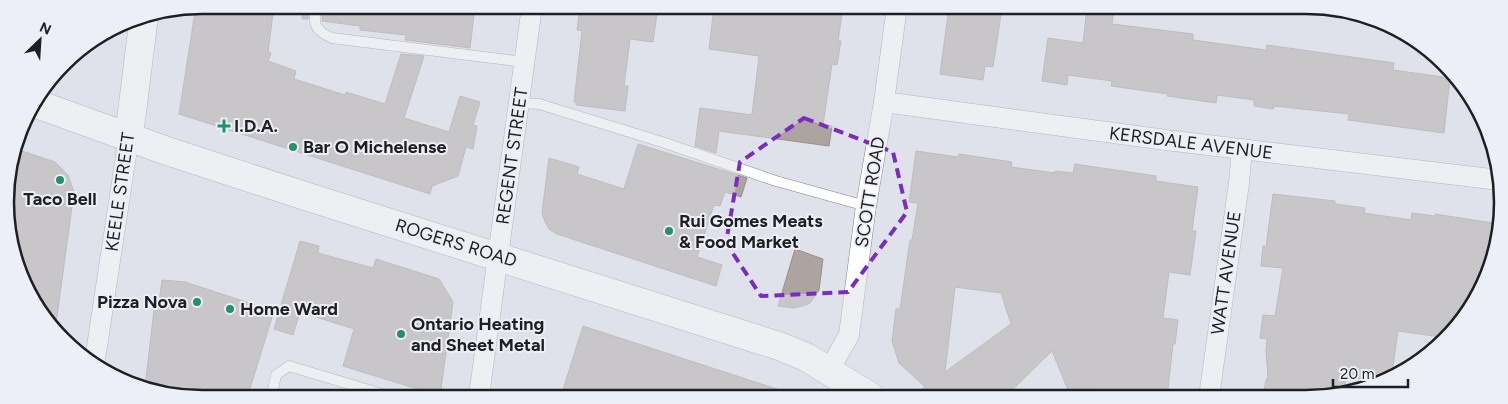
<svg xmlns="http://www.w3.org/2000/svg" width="1508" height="404" font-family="Figtree,sans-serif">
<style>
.building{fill:#ada4a1;stroke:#978f8b;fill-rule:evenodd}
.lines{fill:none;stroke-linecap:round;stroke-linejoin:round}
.lane-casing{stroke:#80838b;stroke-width:11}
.street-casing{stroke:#80838b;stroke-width:21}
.secondary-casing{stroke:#80838b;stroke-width:29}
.lane{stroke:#fff;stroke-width:10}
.street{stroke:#fff;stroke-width:20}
.secondary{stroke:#fff;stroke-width:28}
.marked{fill:none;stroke:#7b2cbf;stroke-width:4;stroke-dasharray:10 6;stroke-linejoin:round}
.poi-dot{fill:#26906e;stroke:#eceff7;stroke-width:2}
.labels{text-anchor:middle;stroke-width:4;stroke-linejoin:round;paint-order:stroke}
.poi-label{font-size:18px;font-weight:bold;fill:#1e1f22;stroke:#eceff7;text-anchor:start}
.street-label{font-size:18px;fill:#1e1f22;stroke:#eceff7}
.rim{fill:none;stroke:#1e1f22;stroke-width:2.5}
</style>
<rect width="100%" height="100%" fill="#dfe2ea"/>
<g class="building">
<path d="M 202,5 L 274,5 L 268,52 L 271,53 L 268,61 L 296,71 L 294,79 L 345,95 L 346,92 L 385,104 L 401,54 L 424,56 L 404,118 L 449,132 L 460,96 L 480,102 L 473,125 L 477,126 L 473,149 L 466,147 L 458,176 L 432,186 L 430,194 L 179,114 L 196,6 Z"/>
<path d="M 302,5 L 309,5 L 308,19 L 302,19 Z"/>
<path d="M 323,5 L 475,6 L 470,48 L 405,40 L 406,35 L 360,30 L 360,26 L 322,21 Z"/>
<path d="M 580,6 L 658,6 L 653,42 L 630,39 L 624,86 L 628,86 L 625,111 L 576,105 L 576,102 L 574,102 L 582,31 L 577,30 Z"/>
<path d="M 714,7 L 843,7 L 838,41 L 841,41 L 837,65 L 832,64 L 823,125 L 832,126 L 829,146 L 719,131 L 716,153 L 695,146 L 700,108 L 752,115 L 759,56 L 709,49 Z"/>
<path d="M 949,7 L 1002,8 L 993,67 L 985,66 L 983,80 L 940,74 Z"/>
<path d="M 1087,8 L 1114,8 L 1112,24 L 1193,34 L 1193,40 L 1266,50 L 1267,45 L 1394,63 L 1393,70 L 1450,78 L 1444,133 L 1348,120 L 1349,114 L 1274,106 L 1273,109 L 1254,106 L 1254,100 L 1217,95 L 1216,103 L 1167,96 L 1168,94 L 1111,86 L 1112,81 L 1068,75 L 1067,85 L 1042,81 L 1048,38 L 1083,43 Z"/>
<path d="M 638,144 L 747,178 L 741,197 L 725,192 L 720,206 L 714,205 L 697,257 L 722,265 L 716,286 L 557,234 L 550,230 L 545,222 L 542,213 L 549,158 L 579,167 L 577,174 L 624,189 Z"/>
<path d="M 16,149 L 55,162 L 68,175 L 74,192 L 55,331 L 46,322 L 12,253 L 5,189 Z"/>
<path d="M 916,151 L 958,157 L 959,154 L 1012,162 L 1011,167 L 1055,173 L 1055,171 L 1073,173 L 1075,164 L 1156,176 L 1156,181 L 1198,187 L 1192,231 L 1196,231 L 1190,275 L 1169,272 L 1163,318 L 1178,320 L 1175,344 L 1173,344 L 1167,397 L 1133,397 L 1133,394 L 1079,388 L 1068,390 L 1052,351 L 1005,397 L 911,397 L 925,387 L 899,363 L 892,341 L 896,309 L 900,309 L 910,240 L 912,240 L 918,203 L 909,202 ZM 955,287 L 1001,293 L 1011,324 L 945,372 Z"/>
<path d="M 1273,194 L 1335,201 L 1335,204 L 1365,208 L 1364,213 L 1411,220 L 1412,213 L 1435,216 L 1435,214 L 1499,224 L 1499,240 L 1487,276 L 1479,275 L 1474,301 L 1448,338 L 1398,331 L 1391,379 L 1385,381 L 1346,377 L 1344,394 L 1331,397 L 1263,397 L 1266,380 L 1268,377 L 1266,351 L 1267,339 L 1260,338 L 1263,315 L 1275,316 L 1283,268 L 1261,266 L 1263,246 L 1266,247 Z"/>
<path d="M 300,241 L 319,246 L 318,253 L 373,268 L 376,259 L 439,279 L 453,302 L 440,396 L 343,366 L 354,329 L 300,312 L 293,335 L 274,329 Z"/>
<path d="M 795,249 L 823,259 L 819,290 L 810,303 L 806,305 L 794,308 L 778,306 Z"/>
<path d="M 162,280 L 185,282 L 274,311 L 248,395 L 164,395 L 145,387 L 154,310 L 158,311 Z"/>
<path d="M 583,326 L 786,392 L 785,396 L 561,396 Z"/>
</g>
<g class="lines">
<g class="lane-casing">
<g id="lane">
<path d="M 316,5 C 313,24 314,30 332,38 L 524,62"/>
<path d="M 519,103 L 539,104 L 662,142 L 776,181 L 866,206"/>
<path d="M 272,395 L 276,375 L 289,366 L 389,396"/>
</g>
</g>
<g class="street-casing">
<g id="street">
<path d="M 884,102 L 1166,140 L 1499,180"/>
<path d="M 94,366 L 129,136"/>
<path d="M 828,372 L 849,335 L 866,206 L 884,102 L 897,7"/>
<path d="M 479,396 L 532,6"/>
<path d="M 1209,397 L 1239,183 L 1242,149"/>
</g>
</g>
<g class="secondary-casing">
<g id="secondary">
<path d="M 34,103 L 167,151 L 302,195 L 779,346 L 806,357 L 871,397"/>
<path d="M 129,136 L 144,16"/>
</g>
</g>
<use href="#lane" class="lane"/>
<use href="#street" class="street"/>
<use href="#secondary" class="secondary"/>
</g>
<path d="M0 0H1508V404H0ZM 804,118 L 893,152 L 907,212 L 848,292 L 761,296 L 726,243 L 740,162 Z" fill="#dfe2ea" fill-opacity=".55" fill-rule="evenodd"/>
<path class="marked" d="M 804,118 L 893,152 L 907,212 L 848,292 L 761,296 L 726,243 L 740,162 Z"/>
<g class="poi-dot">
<path d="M221.5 118.5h5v5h5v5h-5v5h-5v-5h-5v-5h5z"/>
<circle cx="293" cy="147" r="5"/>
<circle cx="60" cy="180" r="5"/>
<circle cx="669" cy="231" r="5"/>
<circle cx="197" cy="302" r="5"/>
<circle cx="230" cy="309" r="5"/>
<circle cx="401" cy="334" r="5"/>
</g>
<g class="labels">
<g class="poi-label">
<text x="234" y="132">I.D.A.</text>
<text x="303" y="153">Bar O Michelense</text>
<text x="60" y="205" text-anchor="middle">Taco Bell</text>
<text x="679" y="227">Rui Gomes Meats<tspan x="679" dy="21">&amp; Food Market</tspan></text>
<text x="187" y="308" text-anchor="end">Pizza Nova</text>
<text x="240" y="315">Home Ward</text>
<text x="411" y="330">Ontario Heating<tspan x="411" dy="21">and Sheet Metal</tspan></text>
</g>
<g class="street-label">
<text transform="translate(1191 143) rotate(7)" y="6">KERSDALE AVENUE</text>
<text transform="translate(512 156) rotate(-82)" y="6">REGENT STREET</text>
<text transform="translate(120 192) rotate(-82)" y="6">KEELE STREET</text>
<text transform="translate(870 192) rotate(-81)" y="6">SCOTT ROAD</text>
<text transform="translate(456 243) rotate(17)" y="6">ROGERS ROAD</text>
<text transform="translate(1226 273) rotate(-82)" y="6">WATT AVENUE</text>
</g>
</g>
<path d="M0 0H1508V404H0ZM202 14H1306A188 188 0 0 1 1494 202V202A188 188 0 0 1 1306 390H202A188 188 0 0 1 14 202V202A188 188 0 0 1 202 14Z" fill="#eceff7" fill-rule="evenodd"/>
<path class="rim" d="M202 14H1306A188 188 0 0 1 1494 202V202A188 188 0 0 1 1306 390H202A188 188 0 0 1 14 202V202A188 188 0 0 1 202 14Z"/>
<g transform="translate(40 40) rotate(25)" stroke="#eceff7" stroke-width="4" paint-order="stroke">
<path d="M0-4L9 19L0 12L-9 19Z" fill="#1e1f22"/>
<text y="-8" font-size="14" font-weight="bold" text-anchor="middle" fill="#1e1f22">N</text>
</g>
<path d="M1333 379v8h75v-8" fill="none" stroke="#1e1f22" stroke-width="2.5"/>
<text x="1340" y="379" font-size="15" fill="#1e1f22" stroke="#eceff7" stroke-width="4" paint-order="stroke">20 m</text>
</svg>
